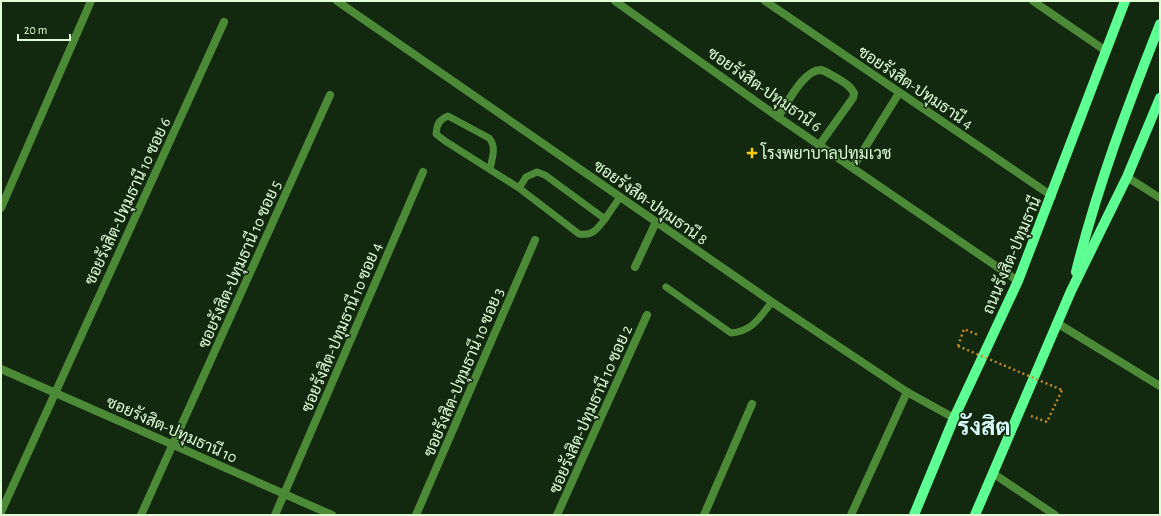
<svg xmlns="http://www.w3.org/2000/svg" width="1161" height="516" font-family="'Alegreya Sans',Sarabun,sans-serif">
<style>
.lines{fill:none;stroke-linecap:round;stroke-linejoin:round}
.path{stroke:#c08a2a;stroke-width:2.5;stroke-dasharray:2 3;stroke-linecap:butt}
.service{stroke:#4d8a38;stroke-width:7}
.minor{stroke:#4d8a38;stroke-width:8}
.primary{stroke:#5eff93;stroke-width:10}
.path-bridge{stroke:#c08a2a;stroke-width:2.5;stroke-dasharray:2 3;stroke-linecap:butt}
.poi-dot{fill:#ffcd03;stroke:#12290f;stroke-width:1.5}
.labels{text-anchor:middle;stroke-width:3;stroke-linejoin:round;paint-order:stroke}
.street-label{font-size:16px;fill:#dfffd7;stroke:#12290f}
.poi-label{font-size:16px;fill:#dfffd7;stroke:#12290f;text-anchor:start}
.town-label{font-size:24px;font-weight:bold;fill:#d9fdff;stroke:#12290f}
</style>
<rect width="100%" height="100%" fill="#12290f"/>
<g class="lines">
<g class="path">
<path d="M 958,346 L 964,329 L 978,335"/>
<path d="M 1031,416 L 1047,422 L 1062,390"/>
</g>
<g class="service">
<path d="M 490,169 C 492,158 497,147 489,138 L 448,116 C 439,120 437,124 436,134 L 445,141 L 519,188 L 579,234 C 593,236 597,229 605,219 L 545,175 L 537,172 L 526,177 L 519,188"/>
<path d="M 605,219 L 620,197"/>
<path d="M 666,287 L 731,333 C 753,331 759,318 772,302"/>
</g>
<g class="minor">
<path d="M 337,1 L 772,302 L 907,392 L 954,418"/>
<path d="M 615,1 L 778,117 L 1018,281"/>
<path d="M 765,1 L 1052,196"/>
<path d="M 1033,1 L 1106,51"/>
<path d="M 778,117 C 787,104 804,69 821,70 C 826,71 831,75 835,77 C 843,82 850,85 854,93 L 853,98 L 820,144"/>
<path d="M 853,167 L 899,93"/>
<path d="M 1127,177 L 1160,198"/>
<path d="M 1,208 L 91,1"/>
<path d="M 635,267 L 656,222"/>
<path d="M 1057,323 L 1160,386"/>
<path d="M 1,369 L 332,515"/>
<path d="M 994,474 L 1055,515"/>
<path d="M 1,512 L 224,22"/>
<path d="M 141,515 L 330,95"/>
<path d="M 275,515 L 423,172"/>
<path d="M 416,515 L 535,240"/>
<path d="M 557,515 L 647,315"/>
<path d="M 704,515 L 752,404"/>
<path d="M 851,515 L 907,392"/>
</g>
<g class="primary">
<path d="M 1076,272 C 1097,187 1128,105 1160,24"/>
<path d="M 914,515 L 954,418 L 1018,281 L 1125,1"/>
<path d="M 975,515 L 1071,291 L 1127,177 L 1160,98"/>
</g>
<path class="path-bridge" d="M 958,346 L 1062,390"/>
</g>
<path class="poi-dot" d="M750 147h4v4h4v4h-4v4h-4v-4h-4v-4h4z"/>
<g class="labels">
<g class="street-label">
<text transform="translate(916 87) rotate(34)" y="6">ซอยรังสิต-ปทุมธานี 4</text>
<text transform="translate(765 89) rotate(35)" y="6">ซอยรังสิต-ปทุมธานี 6</text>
<text transform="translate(127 201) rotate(-65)" y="6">ซอยรังสิต-ปทุมธานี 10 ซอย 6</text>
<text transform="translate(651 202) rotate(35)" y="6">ซอยรังสิต-ปทุมธานี 8</text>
<text transform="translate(1011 255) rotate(-67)" y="6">ถนนรังสิต-ปทุมธานี</text>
<text transform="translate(239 264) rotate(-66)" y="6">ซอยรังสิต-ปทุมธานี 10 ซอย 5</text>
<text transform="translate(341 327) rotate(-67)" y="6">ซอยรังสิต-ปทุมธานี 10 ซอย 4</text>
<text transform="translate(463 372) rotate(-67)" y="6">ซอยรังสิต-ปทุมธานี 10 ซอย 3</text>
<text transform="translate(590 409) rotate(-66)" y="6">ซอยรังสิต-ปทุมธานี 10 ซอย 2</text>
<text transform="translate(172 429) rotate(24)" y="6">ซอยรังสิต-ปทุมธานี 10</text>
</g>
<g class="poi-label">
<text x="761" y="159">โรงพยาบาลปทุมเวช</text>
</g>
<g class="town-label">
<text x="984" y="435">รังสิต</text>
</g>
</g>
<rect width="1161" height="516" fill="none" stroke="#dfffd7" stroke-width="4"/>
<path d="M18 34v6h52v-6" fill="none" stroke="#dfffd7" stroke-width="2"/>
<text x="24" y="34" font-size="12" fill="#dfffd7" stroke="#12290f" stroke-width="3" paint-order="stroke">20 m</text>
</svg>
